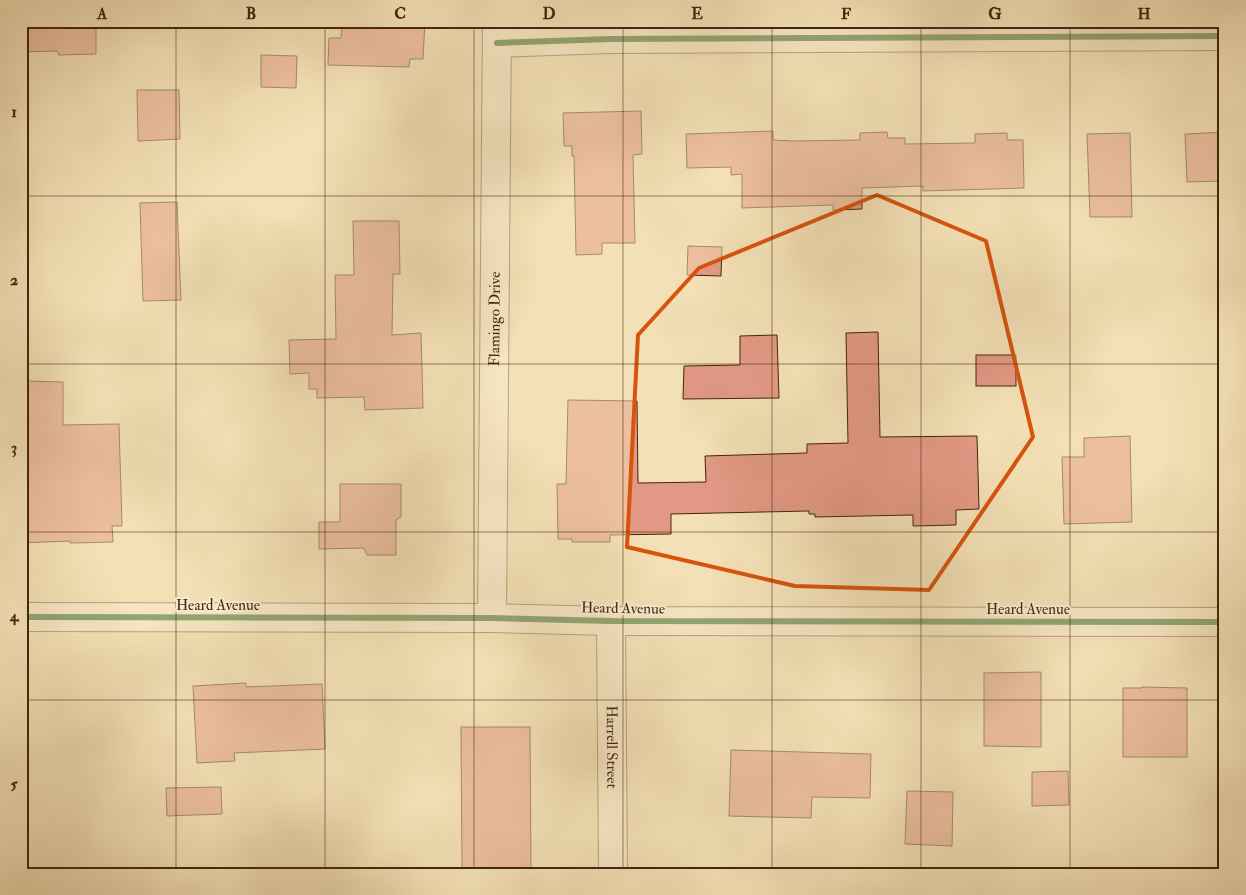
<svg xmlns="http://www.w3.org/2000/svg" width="1246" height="895" font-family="'IM FELL Double Pica',serif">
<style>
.building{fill:#e29885;stroke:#41260e}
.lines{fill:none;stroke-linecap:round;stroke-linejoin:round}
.minor-casing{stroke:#6e5438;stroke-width:30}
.minor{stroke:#f8ebd0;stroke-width:28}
.cycleway-casing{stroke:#f8ebd0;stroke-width:9}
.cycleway{stroke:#1b5e20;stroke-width:6}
.marked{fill:none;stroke:#d7540c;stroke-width:4;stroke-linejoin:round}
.grid{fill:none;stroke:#41260e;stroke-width:1;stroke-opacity:0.55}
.labels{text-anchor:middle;stroke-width:4;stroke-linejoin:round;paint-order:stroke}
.street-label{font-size:15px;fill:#41260e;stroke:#f8ebd0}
.neatline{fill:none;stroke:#41260e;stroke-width:2}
.grid-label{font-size:16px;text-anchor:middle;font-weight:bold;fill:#41260e}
</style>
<rect width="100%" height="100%" fill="#f4e0b6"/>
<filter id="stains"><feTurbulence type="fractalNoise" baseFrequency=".004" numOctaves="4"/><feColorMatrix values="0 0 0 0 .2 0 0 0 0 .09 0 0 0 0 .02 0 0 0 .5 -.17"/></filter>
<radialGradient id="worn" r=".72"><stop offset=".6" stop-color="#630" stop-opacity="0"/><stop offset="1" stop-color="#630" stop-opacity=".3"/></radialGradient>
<g class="building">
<path d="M 21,21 L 96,21 L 96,54 L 59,55 L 57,51 L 21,52 Z"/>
<path d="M 342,21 L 425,21 L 423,59 L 410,59 L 409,67 L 328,65 L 329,38 L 341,38 Z"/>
<path d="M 261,55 L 297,56 L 296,88 L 261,87 Z"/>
<path d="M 137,90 L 179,90 L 180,139 L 138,141 Z"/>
<path d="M 641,111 L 642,154 L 633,155 L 635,243 L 602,243 L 602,254 L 576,255 L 574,156 L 572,156 L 572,146 L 564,146 L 563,113 Z"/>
<path d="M 773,131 L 773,140 L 793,141 L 860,140 L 860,133 L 887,132 L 888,138 L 905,138 L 905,144 L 975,143 L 975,134 L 1007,133 L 1007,140 L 1023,140 L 1024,188 L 923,191 L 923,186 L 862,188 L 862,209 L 833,210 L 833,205 L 742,208 L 742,174 L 731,175 L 731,167 L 687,168 L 686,134 Z"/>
<path d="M 1225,132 L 1225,181 L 1187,182 L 1185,134 Z"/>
<path d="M 1130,133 L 1132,217 L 1090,217 L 1087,134 Z"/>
<path d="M 177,202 L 181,300 L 143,301 L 140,203 Z"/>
<path d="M 353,221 L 399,221 L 400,274 L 393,274 L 392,335 L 421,333 L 423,408 L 365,410 L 364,397 L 317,398 L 317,389 L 309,389 L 309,373 L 290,374 L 289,340 L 336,339 L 335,275 L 354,275 Z"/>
<path d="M 688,246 L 722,247 L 721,276 L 687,275 Z"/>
<path d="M 878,332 L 880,437 L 977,436 L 979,509 L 956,510 L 956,525 L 913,526 L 913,515 L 815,517 L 815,514 L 809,514 L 809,511 L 671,514 L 671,534 L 610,535 L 610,542 L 572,542 L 572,539 L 558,539 L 557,484 L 566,484 L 568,400 L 637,401 L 638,483 L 706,482 L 705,456 L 807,453 L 807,444 L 848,443 L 846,333 Z"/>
<path d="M 777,335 L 779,398 L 683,399 L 684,366 L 740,365 L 740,336 Z"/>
<rect x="976" y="355" width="40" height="31"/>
<path d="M 27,381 L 63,382 L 63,425 L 119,424 L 122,526 L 112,526 L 113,542 L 70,543 L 70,541 L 21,543 L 21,441 L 27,441 Z"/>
<path d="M 1130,436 L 1132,522 L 1064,524 L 1062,457 L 1084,457 L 1084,438 Z"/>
<path d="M 340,484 L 401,484 L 401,517 L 396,520 L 396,555 L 367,555 L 364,548 L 319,549 L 319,522 L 340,522 Z"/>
<path d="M 1041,672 L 1041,747 L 984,746 L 984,673 Z"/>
<path d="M 246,683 L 246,687 L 322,684 L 325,749 L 234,753 L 235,761 L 197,763 L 193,686 Z"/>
<path d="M 1142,687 L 1187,688 L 1187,757 L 1123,757 L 1123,688 L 1142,688 Z"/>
<path d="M 461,727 L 530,727 L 531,870 L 462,870 Z"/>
<path d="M 731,750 L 871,754 L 870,798 L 812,797 L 811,818 L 729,816 Z"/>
<path d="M 1068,771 L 1069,805 L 1032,806 L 1032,772 Z"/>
<path d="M 221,787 L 222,814 L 167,816 L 166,788 Z"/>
<path d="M 907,791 L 953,792 L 952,846 L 905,844 Z"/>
</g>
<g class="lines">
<g class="minor-casing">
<g id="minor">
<path d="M 497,43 L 610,39 L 1225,36"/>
<path d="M 21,617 L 492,618 L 611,621 L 1225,622"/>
<path id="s1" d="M 492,618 L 497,21"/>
<path id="s2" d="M 611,621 L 613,874"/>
</g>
</g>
<use href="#minor" class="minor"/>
<g class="cycleway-casing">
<g id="cycleway">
<path d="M 497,43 L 610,39 L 1225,36"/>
<path d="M 21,617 L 492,618 L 611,621 L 1225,622"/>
</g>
</g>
<use href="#cycleway" class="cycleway"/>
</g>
<path d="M0 0H1246V895H0ZM 877,195 L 986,241 L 1033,437 L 929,590 L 795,586 L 627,547 L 638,335 L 699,268 Z" fill="#f4e0b6" fill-opacity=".55" fill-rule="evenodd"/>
<path class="marked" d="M 877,195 L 986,241 L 1033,437 L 929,590 L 795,586 L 627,547 L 638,335 L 699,268 Z"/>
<path class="grid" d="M 176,21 L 176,874M 325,21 L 325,874M 474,21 L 474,874M 623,21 L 623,874M 772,21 L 772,874M 921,21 L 921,874M 1070,21 L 1070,874M 21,196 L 1225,196M 21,364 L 1225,364M 21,532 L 1225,532M 21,700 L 1225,700"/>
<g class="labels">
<g class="street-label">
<text dy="5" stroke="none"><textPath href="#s1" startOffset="299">Flamingo Drive</textPath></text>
<text x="218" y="610">Heard Avenue</text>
<text transform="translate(623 608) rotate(1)" y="5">Heard Avenue</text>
<text x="1028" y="614">Heard Avenue</text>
<text dy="5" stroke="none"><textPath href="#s2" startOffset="126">Harrell Street</textPath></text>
</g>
</g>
<rect width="1246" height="895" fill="none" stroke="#f4e0b6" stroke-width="55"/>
<rect x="28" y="28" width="1190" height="840" class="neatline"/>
<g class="grid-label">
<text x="102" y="19">A</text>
<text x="251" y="19">B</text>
<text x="400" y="19">C</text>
<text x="549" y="19">D</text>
<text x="697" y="19">E</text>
<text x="846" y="19">F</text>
<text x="995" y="19">G</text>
<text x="1144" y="19">H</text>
<text x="14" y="117">1</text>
<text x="14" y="285">2</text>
<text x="14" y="453">3</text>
<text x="14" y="621">4</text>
<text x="14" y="789">5</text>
</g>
<rect width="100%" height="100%" filter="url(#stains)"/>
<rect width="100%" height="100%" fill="url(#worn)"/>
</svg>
